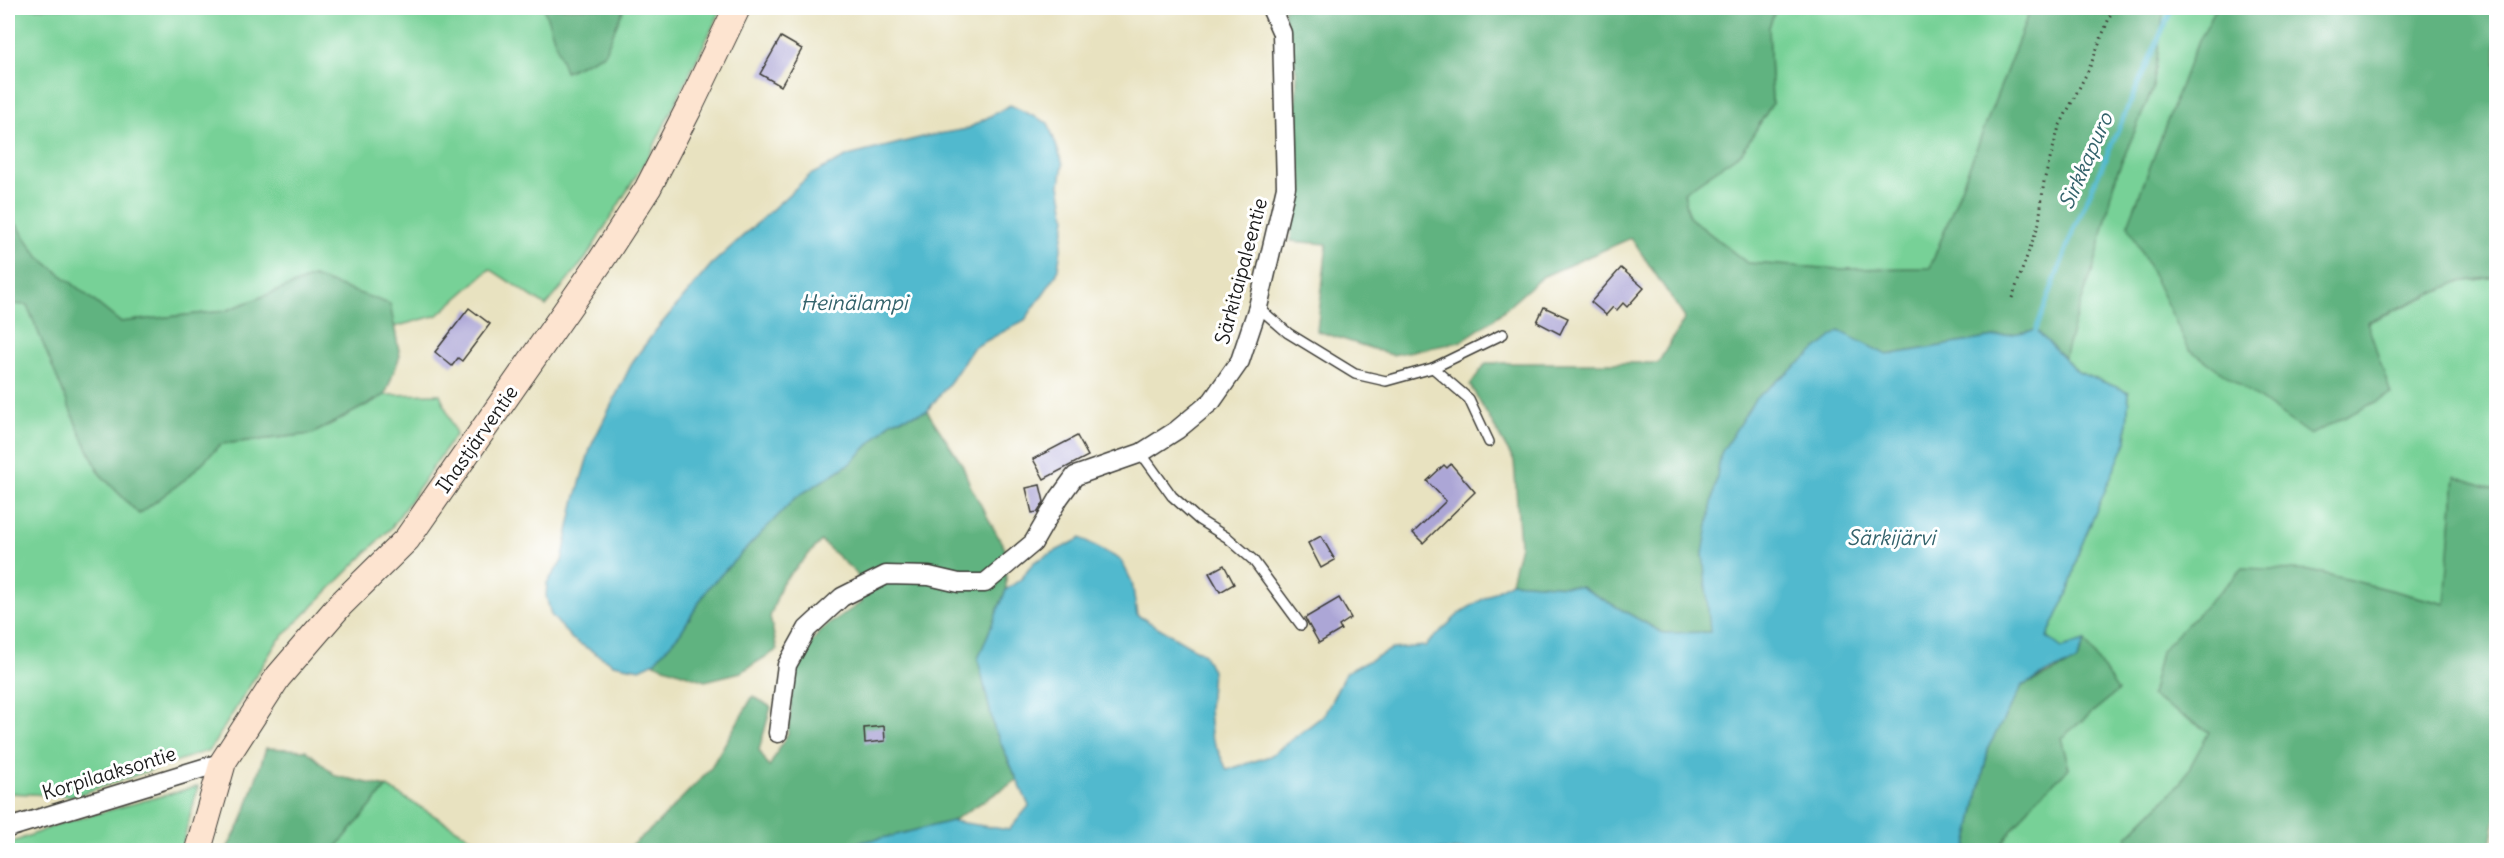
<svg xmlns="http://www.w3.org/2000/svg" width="2504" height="858" font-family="Delius,sans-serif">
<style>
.green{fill:#77d197;stroke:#4a765a;stroke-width:1.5}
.forest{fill:#61b380;stroke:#3e684e;stroke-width:1.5}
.water{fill:#51b9ce;stroke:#366a75;stroke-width:1.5}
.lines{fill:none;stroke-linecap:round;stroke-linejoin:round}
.stream{stroke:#51b9ce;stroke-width:5}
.building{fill:#aca6d6}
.lane-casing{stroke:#3b3a35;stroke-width:12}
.street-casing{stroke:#3b3a35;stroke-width:21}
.secondary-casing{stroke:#3b3a35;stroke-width:28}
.path{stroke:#3b3a35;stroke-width:3;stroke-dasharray:1.5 4.5;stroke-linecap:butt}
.lane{stroke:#fff;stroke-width:9}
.street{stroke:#fff;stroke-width:18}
.secondary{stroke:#fde4d0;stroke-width:26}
.labels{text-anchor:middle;stroke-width:6;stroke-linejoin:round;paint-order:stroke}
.street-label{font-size:20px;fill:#1c1c1c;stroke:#fff}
.water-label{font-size:21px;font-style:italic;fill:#34636c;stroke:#fff}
</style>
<rect width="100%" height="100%" fill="#fff"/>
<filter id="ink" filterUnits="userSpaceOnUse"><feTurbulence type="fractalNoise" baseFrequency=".0167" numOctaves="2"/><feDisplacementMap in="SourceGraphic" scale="12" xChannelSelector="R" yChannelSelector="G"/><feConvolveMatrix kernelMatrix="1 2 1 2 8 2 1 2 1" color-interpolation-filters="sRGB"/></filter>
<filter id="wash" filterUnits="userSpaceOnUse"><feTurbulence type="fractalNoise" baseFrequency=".008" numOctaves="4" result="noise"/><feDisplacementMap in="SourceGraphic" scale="24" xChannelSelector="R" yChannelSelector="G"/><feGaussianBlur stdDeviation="1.35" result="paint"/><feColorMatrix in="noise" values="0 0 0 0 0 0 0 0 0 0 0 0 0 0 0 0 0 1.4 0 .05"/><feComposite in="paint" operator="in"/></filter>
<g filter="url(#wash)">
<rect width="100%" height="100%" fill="#e8e2c0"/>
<g class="green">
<path d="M 8,8 L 544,8 L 566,72 L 604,54 L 624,8 L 722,8 L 652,150 L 586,258 L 546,306 L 490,269 L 438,315 L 394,327 L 389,304 L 313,277 L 225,311 L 120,322 L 38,256 L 8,212 Z"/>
<path d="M 1776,8 L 2031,8 L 1930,268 L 1839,269 L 1747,263 L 1689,217 L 1684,192 L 1742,152 L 1772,104 L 1769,27 Z"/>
<path d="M 2164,8 L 2216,8 L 2192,55 L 2367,323 L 2458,282 L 2496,277 L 2496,490 L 2455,476 L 2446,604 L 2314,571 L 2151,696 L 2210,732 L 2181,783 L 2127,837 L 2132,850 L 1997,850 L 2034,801 L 2069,768 L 2061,738 L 2118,691 L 2047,637 L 2069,590 L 2079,551 L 2126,441 L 2129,392 L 2078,372 L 2064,358 L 2075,320 L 2095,263 L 2117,173 L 2153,88 Z"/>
<path d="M 8,304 L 27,304 L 77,426 L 100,474 L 139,514 L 188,477 L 221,444 L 312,434 L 385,395 L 440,394 L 456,434 L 391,528 L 277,642 L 210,750 L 75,796 L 8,793 Z"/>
<path d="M 198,786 L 181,850 L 8,850 L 8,844 L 59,824 Z"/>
<path d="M 387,787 L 491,850 L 334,850 Z"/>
</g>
<g class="forest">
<path d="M 544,8 L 624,8 L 604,54 L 565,72 Z"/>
<path d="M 1283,8 L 1776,8 L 1769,27 L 1772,104 L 1742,152 L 1684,192 L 1689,217 L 1747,263 L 1839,269 L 1930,268 L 2031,8 L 2164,8 L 2153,88 L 2117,173 L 2095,263 L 2075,320 L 2064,358 L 2036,330 L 1886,355 L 1703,553 L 1711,632 L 1663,633 L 1581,587 L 1511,582 L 1520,545 L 1514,461 L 1470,385 L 1486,363 L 1658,363 L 1685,318 L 1631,238 L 1542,277 L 1494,319 L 1460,342 L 1392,355 L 1317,331 L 1327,244 L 1291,241 L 1297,75 Z"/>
<path d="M 2216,8 L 2496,8 L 2496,277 L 2458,282 L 2367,322 L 2391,394 L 2310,435 L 2189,349 L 2128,225 L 2192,55 Z"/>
<path d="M 8,212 L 38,256 L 120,322 L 225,311 L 313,277 L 390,304 L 400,356 L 385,395 L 312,434 L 221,444 L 188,477 L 139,514 L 100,474 L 77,426 L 27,305 L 8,304 Z"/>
<path d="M 927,411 L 962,464 L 970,485 L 1006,551 L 1006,590 L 978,659 L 994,728 L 1017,780 L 952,821 L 892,836 L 819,850 L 626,850 L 657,824 L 710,769 L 753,696 L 771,707 L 759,750 L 769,767 L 788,733 L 795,663 L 822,629 L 862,602 L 857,574 L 821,541 L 782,583 L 770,617 L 777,650 L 741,672 L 705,681 L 653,663 L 681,632 L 708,588 L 795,498 L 851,463 L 892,421 Z"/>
<path d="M 2455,476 L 2496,490 L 2496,817 L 2490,850 L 2132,850 L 2127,837 L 2181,783 L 2209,732 L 2151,696 L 2161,651 L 2243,568 L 2314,571 L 2445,604 Z"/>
<path d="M 2085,641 L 2118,691 L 2061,738 L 2069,768 L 2034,801 L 1997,850 L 1966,850 L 1989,746 L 2022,686 L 2076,662 Z"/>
<path d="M 266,748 L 306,750 L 336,776 L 387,787 L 334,850 L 226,850 L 243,819 Z"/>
</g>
<g class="water">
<path d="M 1010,105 L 1048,123 L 1063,164 L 1060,185 L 1066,218 L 1057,274 L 1025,320 L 973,348 L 951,381 L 927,411 L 892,421 L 851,463 L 795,498 L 708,588 L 681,632 L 653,663 L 640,669 L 613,664 L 572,639 L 551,615 L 546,596 L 547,583 L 562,561 L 574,503 L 591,446 L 633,361 L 656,330 L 711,265 L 810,175 L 848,156 L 927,136 L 967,129 Z"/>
<path d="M 2036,330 L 2078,372 L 2129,392 L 2126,442 L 2079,551 L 2069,590 L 2047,637 L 2062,648 L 2085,641 L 2076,662 L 2048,672 L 2022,686 L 1989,746 L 1966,850 L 819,850 L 892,836 L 952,821 L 1009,830 L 1029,806 L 994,728 L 978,659 L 1006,590 L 1022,578 L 1034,562 L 1081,538 L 1121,560 L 1132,582 L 1137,615 L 1204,654 L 1212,671 L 1209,709 L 1211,735 L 1227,770 L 1270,756 L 1324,715 L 1346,672 L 1392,649 L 1425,646 L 1461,612 L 1511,582 L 1581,587 L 1663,633 L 1710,632 L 1703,553 L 1721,453 L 1755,399 L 1839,331 L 1887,355 Z"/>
</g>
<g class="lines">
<path class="stream" d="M 2036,330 L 2074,229 L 2172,8"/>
</g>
<g id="blocks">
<g class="building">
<path d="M 781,37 L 802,49 L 781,86 L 760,74 Z"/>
<path d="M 1621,268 L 1644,288 L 1627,307 L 1623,303 L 1617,310 L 1613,307 L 1606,315 L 1591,302 Z"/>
<path d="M 1544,307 L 1568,318 L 1560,334 L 1537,322 Z"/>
<path d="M 469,308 L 490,324 L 462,361 L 458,358 L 452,366 L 435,352 Z"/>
<path d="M 1077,436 L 1088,456 L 1044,479 L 1033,459 Z"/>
<path d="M 1451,464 L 1475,492 L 1423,543 L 1413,533 L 1446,501 L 1427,481 L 1444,465 L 1447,468 Z"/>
<path d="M 1040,485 L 1044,502 L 1038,512 L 1032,513 L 1026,488 Z"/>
<path d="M 1321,536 L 1335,560 L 1321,568 L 1308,543 Z"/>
<path d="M 1224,565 L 1234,584 L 1220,592 L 1209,573 Z"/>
<path d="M 1339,598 L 1351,618 L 1339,626 L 1341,630 L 1319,643 L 1305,618 Z"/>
<path d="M 884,726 L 885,741 L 865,743 L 864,728 Z"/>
</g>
</g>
</g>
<g filter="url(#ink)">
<use href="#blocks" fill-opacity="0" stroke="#3b3a35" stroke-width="1.5"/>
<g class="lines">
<g class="lane-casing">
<g id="lane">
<path d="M 1258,307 L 1288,333 L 1355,374 L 1386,381 L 1433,368 L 1503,334"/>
<path d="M 1433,368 L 1469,399 L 1489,442"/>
<path d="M 1141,453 L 1172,496 L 1199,520 L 1228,538 L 1253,560 L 1301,625"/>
</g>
</g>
<g class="street-casing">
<g id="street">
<path d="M 778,733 L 787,665 L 807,629 L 842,597 L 886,575 L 929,576 L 959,583 L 985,583 L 1033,543 L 1059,498 L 1075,476 L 1141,453 L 1177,430 L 1212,401 L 1240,361 L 1258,307 L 1286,187 L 1282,33 L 1271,8"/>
<path d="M 8,828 L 223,762"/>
</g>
</g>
<g class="secondary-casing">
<path id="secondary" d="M 198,850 L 223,762 L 278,677 L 340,605 L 407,539 L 600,262 L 648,188 L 689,108 L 737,8"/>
</g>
<path class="path" d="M 2012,298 L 2039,223 L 2044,181 L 2059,127 L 2089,69 L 2113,8"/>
<use href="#lane" class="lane"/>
<use href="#street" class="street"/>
<use href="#secondary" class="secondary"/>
</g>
</g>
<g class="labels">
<g class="street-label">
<text transform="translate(1241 271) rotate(-75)" y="7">Särkitaipaleentie</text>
<text transform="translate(477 439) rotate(-55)" y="7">Ihastjärventie</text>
<text transform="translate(109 773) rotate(-17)" y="7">Korpilaaksontie</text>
</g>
<g class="water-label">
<text transform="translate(2086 161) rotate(-66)" y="7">Sirkkapuro</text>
<text x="854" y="310">Heinälampi</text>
<text x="1891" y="545">Särkijärvi</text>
</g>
</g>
<rect width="2504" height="858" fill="none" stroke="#fff" stroke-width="30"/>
</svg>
